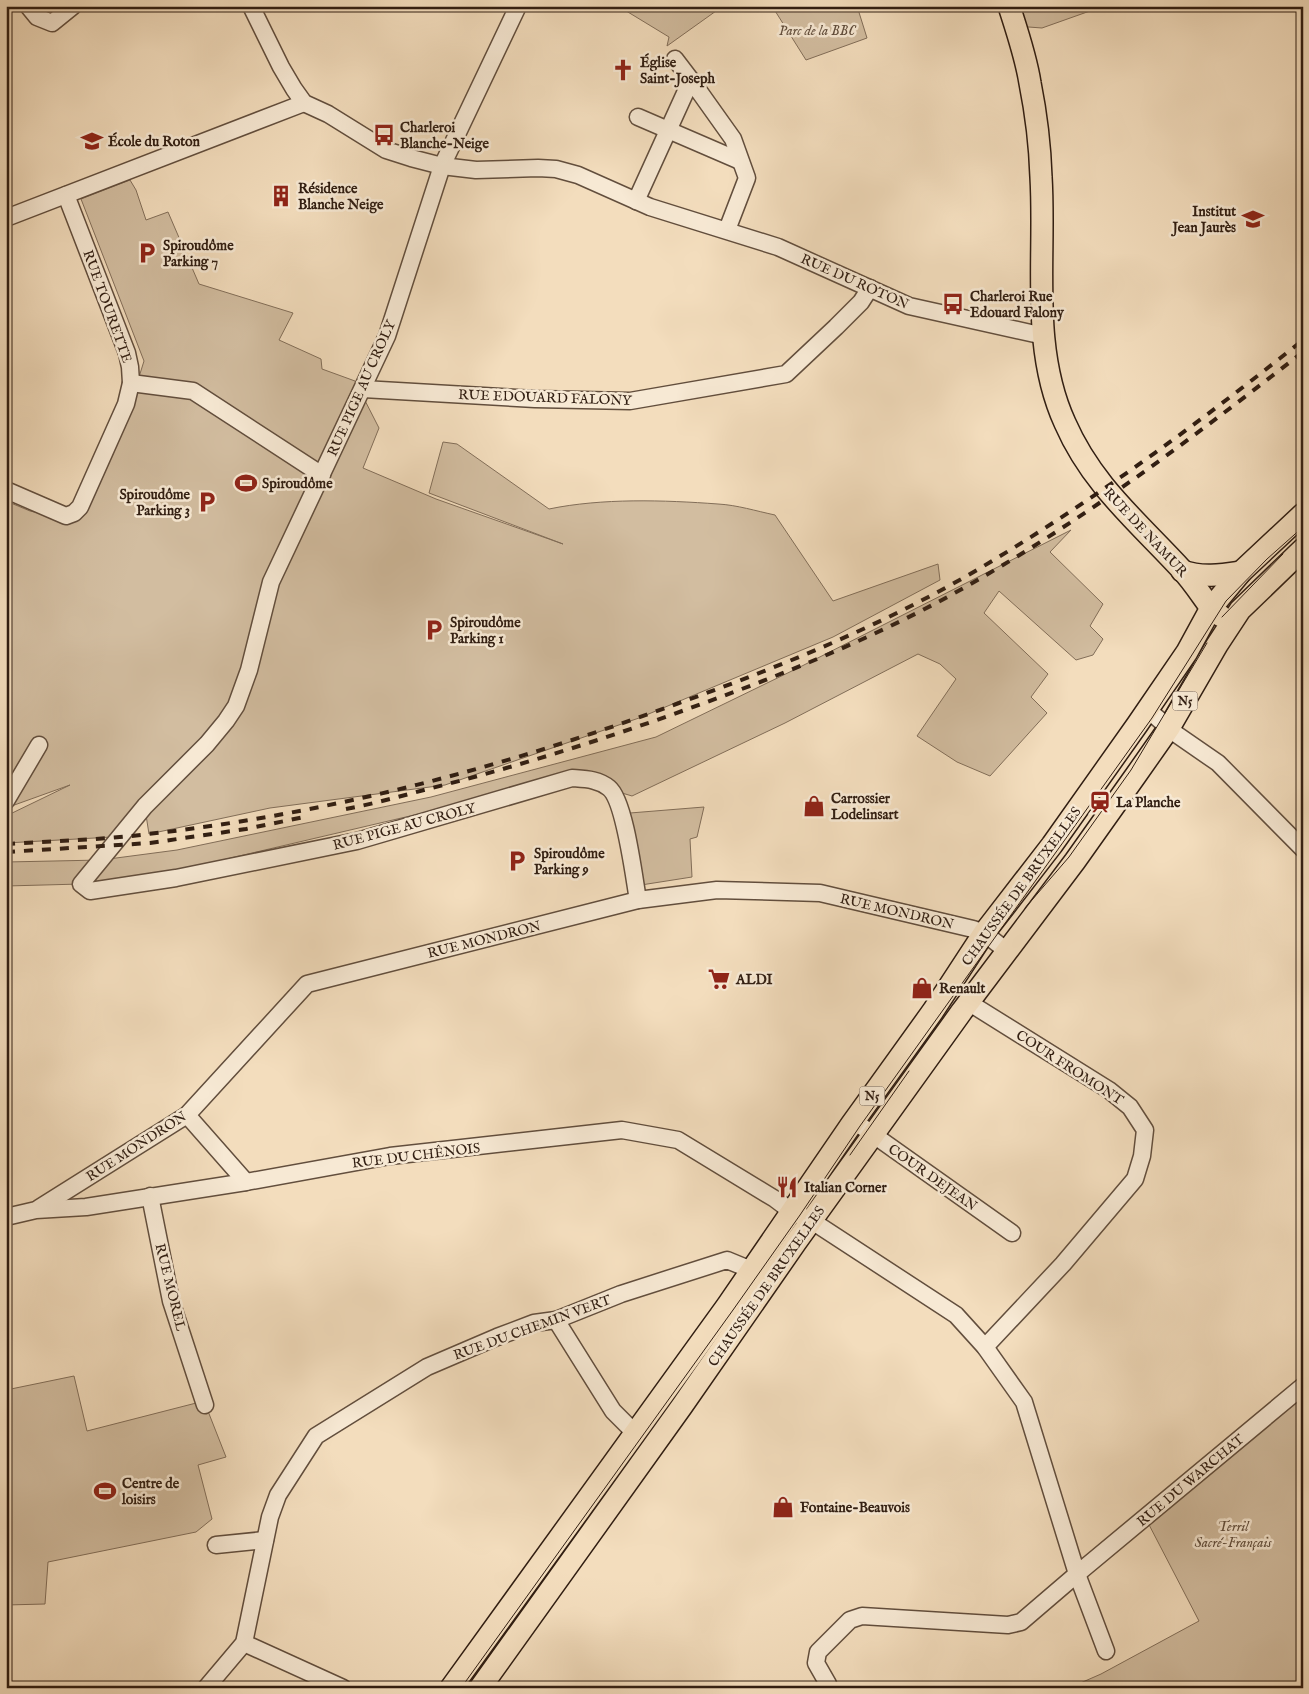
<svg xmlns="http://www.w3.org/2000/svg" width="1309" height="1694" font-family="'IM FELL English',serif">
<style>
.green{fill:#d2bda0;stroke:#826e59}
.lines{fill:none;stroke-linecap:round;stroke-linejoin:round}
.minor-casing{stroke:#624e3d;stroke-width:19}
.major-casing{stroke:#311e12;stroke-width:24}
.minor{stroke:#f7e9d4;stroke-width:16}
.major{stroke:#f3ddbd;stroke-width:21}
.tram{stroke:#311e12;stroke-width:1}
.rail{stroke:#311e12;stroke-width:4;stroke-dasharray:9 9;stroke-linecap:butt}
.labels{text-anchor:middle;stroke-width:5;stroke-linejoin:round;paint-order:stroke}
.shield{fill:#f7e9d4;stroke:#6c5b4c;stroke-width:1}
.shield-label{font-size:12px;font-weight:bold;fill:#311e12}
.park-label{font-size:14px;font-style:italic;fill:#614e3d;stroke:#f7e9d4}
.poi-label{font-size:14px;font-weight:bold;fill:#311e12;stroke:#f7e9d4;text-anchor:start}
.street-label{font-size:14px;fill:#311e12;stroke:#f7e9d4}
</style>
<rect width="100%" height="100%" fill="#f3ddbd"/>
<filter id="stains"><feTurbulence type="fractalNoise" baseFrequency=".004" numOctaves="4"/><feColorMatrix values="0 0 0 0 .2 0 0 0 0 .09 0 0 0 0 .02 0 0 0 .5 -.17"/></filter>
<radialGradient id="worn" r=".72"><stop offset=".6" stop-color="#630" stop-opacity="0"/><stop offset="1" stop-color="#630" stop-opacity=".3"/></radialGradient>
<g class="green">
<path d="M 618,6 L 723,6 L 667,46 L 669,37 Z"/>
<path d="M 772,6 L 857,6 L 867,38 L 806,60 Z"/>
<path d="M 1013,6 L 1104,6 L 1042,28 L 1015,26 Z"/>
<path d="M 130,180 L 136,190 L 146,220 L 168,212 L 199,284 L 293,313 L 279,340 L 321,359 L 322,369 L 355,381 L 379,428 L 363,468 L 436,499 L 563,544 L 429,493 L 443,442 L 457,444 L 549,509 C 602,498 664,500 718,504 C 737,505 756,511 775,515 L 833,601 L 938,564 L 940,580 L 833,637 L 639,718 L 445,785 L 270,808 L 149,834 L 146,815 L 130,836 L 6,843 L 6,816 L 70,785 L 6,808 L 6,501 L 30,511 L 74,521 L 128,412 L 144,361 L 81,199 Z"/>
<path d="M 1071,530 L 1050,552 L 1103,604 L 1090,626 L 1103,639 L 1093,655 L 1076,660 L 999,591 L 984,613 L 1048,674 L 1031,697 L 1047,713 L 990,776 L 957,762 L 917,736 L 956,679 L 940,664 L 918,654 L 785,723 L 632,796 L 572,778 L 90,891 L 81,884 L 6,886 L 6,862 L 101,860 L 177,850 L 431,797 L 656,737 L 798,668 Z"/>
<path d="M 704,807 L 697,837 L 690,839 L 692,877 L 641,885 L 630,813 Z"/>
<path d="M 74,1376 L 87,1431 L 204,1401 L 226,1457 L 198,1465 L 212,1519 L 196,1532 L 48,1562 L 45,1604 L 6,1605 L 6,1390 Z"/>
<path d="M 1303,1384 L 1303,1688 L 1069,1688 L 1101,1674 L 1199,1621 L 1145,1517 Z"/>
</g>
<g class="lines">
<g class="minor-casing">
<g id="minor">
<path d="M 28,6 L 37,17 L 52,23 L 73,6"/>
<path d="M 251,6 L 281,67 L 294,89 L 304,103 L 328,114 L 386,150 L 411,158 L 442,166 L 476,170 L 538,168 L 556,169 L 578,175 L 650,207 L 778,247 L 909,306 L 1044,336"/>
<path d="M 518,6 L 442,166 L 387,336 L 271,582 L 249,670 L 236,706 L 226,721 L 207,744 L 145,806 L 81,884 L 90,891 L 176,878 L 357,841 L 572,778 C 585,779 598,779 609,788 C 625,801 634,878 638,900"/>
<path d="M 675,59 L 691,80"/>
<path d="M 638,117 L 740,161"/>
<path d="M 636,201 L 691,80 L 733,139 L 747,178 L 727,230"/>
<path d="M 6,218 L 304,103"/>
<path d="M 131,383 L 193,391 L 322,475"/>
<path d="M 363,389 L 535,399 L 630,401 L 786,374 L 836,327 L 861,302 L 870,288"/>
<path d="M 6,490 L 66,516 L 74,513 L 80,507 L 126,404 L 131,383 L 130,367 L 127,353 L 66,195"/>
<path d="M 1148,710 L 1176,734 L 1218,763 L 1303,849"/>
<path d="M 6,801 L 39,745"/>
<path d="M 968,1004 L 976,1007 L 1109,1090 L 1130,1107 L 1145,1130 L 1142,1156 L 1135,1179 L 1063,1264 L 985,1347"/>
<path d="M 187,1115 L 246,1182"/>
<path d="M 854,1121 L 1012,1233"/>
<path d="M 150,1196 L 171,1301 L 205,1405"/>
<path d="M 39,1208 L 187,1115 L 307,984 L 638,900 L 717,890 L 820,893 L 973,929 L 984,933 L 1007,951"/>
<path d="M 6,1217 L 36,1210 L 86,1207 L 246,1182 L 390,1156 L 622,1130 L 678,1140 L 775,1199 L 791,1211 L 812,1221 L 956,1315 L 985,1347 L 1024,1402 L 1077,1574 L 1303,1386"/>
<path d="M 556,1320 L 613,1411 L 635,1433"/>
<path d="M 216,1545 L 265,1540"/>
<path d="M 244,1643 L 343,1688"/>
<path d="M 828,1684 L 816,1663 L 818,1652 L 850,1620 L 862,1616 L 1008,1625 L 1021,1622 L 1077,1574 L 1106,1651"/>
<path d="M 206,1688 L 244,1643 L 270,1517 L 278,1495 L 316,1436 L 427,1367 L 497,1337 L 534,1323 L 556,1320 L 621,1294 L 727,1260 L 761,1274"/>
</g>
</g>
<g class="major-casing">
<g id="major">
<path d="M 1009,6 C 1017,31 1026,57 1030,83 C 1036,113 1040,146 1041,177 C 1046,258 1030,347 1065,423 C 1092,485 1138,522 1182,570 C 1194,583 1203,598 1214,612 L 1221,616"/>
<path d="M 1182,571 C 1202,578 1221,575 1241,572"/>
<path d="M 451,1688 L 727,1306 L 851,1125 L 933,1011 L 984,933 L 1052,845 L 1137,725 L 1187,652 L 1211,608 L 1241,572 L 1303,514"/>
<path d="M 480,1688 L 682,1406 L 796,1242 L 962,1011 L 1075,861 L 1136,775 L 1169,728 L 1217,645 L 1240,610 L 1303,549"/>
</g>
</g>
<use href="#minor" class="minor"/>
<use href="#major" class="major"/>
<g class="tram">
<path d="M 1222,617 L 1283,554"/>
<path d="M 1025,908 L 1069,857 L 1131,770 L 1207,643"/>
<path d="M 850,1155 L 909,1071"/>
<path d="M 461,1688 L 733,1310 L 800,1215 L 860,1126 L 1152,718 L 1226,601 L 1267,559 L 1303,527"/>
</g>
<g class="rail">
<path d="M 346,809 C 372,804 398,797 424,790 C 501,771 576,748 651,722 C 765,682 877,639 981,578 C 1095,512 1200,432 1303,352"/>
<path d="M 6,844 C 54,841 101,840 148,834 C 330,814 508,766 679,703 C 782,666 883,625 977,570 C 1092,502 1199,423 1303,340"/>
<path d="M 6,852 L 150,843 L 246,829 L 304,817"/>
</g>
</g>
<defs>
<g id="church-bare" transform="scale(1.725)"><path d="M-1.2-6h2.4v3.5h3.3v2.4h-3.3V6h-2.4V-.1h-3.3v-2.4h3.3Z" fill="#8f2418" stroke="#f7e9d4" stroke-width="2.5" paint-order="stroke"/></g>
<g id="bus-bare" transform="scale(1.725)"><path d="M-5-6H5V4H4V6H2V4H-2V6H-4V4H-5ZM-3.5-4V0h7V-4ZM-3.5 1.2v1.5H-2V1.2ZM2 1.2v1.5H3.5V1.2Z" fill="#8f2418" stroke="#f7e9d4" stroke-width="2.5" paint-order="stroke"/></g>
<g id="school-bare" transform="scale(1.725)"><path d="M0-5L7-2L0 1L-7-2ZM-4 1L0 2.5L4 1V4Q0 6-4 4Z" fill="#8f2418" stroke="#f7e9d4" stroke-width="2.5" paint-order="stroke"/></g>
<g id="building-bare" transform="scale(1.725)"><path d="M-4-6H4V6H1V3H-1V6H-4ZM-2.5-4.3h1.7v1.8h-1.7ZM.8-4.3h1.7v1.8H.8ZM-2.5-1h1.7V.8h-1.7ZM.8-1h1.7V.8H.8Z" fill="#8f2418" stroke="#f7e9d4" stroke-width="2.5" paint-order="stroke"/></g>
<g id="parking-bare" transform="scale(1.725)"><path d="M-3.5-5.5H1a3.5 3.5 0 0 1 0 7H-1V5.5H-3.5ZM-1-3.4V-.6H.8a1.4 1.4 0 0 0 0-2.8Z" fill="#8f2418" stroke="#f7e9d4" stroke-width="2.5" paint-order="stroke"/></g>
<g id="stadium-bare" transform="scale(1.725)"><path d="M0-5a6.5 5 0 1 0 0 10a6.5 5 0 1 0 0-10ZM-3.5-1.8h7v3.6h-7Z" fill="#8f2418" stroke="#f7e9d4" stroke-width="2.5" paint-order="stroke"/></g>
<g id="station-bare" transform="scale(1.725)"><path d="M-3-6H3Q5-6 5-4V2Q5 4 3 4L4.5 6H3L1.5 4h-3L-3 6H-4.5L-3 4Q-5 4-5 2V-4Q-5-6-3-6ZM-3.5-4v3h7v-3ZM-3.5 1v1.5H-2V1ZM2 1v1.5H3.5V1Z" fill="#8f2418" stroke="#f7e9d4" stroke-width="2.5" paint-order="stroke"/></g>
<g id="shop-bare" transform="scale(1.725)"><path d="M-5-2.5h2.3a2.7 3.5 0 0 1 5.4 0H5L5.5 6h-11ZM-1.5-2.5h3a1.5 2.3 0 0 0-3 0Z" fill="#8f2418" stroke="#f7e9d4" stroke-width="2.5" paint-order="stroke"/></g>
<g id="supermarket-bare" transform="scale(1.725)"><path d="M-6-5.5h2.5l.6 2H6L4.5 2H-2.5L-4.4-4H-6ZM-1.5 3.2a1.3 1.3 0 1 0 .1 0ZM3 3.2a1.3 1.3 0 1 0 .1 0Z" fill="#8f2418" stroke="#f7e9d4" stroke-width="2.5" paint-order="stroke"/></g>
<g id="restaurant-bare" transform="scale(1.725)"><path d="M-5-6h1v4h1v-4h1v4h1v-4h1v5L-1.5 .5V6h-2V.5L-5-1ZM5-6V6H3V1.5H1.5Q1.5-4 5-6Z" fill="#8f2418" stroke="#f7e9d4" stroke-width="2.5" paint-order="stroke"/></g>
</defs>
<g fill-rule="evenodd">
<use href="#church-bare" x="623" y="70"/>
<use href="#bus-bare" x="384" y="135"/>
<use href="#school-bare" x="92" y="141"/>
<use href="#building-bare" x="281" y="196"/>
<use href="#school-bare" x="1253" y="219"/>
<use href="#parking-bare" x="147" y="253"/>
<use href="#bus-bare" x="953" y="304"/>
<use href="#stadium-bare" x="246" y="483"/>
<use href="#parking-bare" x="207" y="502"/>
<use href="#parking-bare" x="434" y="630"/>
<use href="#station-bare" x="1100" y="802"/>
<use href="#shop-bare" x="814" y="806"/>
<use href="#parking-bare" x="517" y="861"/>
<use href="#supermarket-bare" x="719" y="979"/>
<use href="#shop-bare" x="922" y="988"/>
<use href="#restaurant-bare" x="787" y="1187"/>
<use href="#stadium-bare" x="105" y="1491"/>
<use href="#shop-bare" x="783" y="1507"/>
</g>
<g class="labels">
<g class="shield">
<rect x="1172.5" y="691.5" width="25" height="19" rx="4"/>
<rect x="859.5" y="1086.5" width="25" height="19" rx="4"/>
</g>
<g class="shield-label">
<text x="1185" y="705">N5</text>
<text x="872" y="1100">N5</text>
</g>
<g class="park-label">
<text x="817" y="35">Parc de la BBC</text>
<text x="1233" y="1531">Terril<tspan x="1233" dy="16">Sacré-Français</tspan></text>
</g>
<g class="poi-label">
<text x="640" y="67">Église<tspan x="640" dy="16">Saint-Joseph</tspan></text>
<text x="400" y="132">Charleroi<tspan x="400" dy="16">Blanche-Neige</tspan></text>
<text x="108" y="146">École du Roton</text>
<text x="298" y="193">Résidence<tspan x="298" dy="16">Blanche Neige</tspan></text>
<text x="1236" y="216" text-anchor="end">Institut<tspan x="1236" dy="16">Jean Jaurès</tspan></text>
<text x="163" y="250">Spiroudôme<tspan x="163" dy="16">Parking 7</tspan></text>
<text x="970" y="301">Charleroi Rue<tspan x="970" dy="16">Edouard Falony</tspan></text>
<text x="262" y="488">Spiroudôme</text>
<text x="190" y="499" text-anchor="end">Spiroudôme<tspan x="190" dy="16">Parking 3</tspan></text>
<text x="450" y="627">Spiroudôme<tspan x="450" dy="16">Parking 1</tspan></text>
<text x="831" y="803">Carrossier<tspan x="831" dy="16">Lodelinsart</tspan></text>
<text x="1116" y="807">La Planche</text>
<text x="534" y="858">Spiroudôme<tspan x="534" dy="16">Parking 9</tspan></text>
<text x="736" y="984">ALDI</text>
<text x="939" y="993">Renault</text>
<text x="804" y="1192">Italian Corner</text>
<text x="122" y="1488">Centre de<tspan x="122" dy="16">loisirs</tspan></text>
<text x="800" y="1512">Fontaine-Beauvois</text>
</g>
<g class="street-label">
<text transform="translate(855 281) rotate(24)" y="5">RUE DU ROTON</text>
<text transform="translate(108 306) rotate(70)" y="5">RUE TOURETTE</text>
<text transform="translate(361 388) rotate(-66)" y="5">RUE PIGE AU CROLY</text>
<text transform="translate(545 397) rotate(2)" y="5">RUE EDOUARD FALONY</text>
<text transform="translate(1146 532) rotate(47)" y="5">RUE DE NAMUR</text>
<text transform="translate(404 826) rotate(-15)" y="5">RUE PIGE AU CROLY</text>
<text transform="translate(1021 886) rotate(-54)" y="5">CHAUSSÉE DE BRUXELLES</text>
<text transform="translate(897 911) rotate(13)" y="5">RUE MONDRON</text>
<text transform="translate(484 939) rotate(-14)" y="5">RUE MONDRON</text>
<text transform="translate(1070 1067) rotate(33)" y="5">COUR FROMONT</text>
<text transform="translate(136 1146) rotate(-33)" y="5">RUE MONDRON</text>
<text transform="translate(416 1155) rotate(-7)" y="5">RUE DU CHÊNOIS</text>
<text transform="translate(933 1177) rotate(35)" y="5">COUR DEJEAN</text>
<text transform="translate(766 1286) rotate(-55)" y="5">CHAUSSÉE DE BRUXELLES</text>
<text transform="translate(171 1287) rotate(76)" y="5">RUE MOREL</text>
<text transform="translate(532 1327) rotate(-20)" y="5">RUE DU CHEMIN VERT</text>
<text transform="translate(1190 1480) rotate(-40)" y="5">RUE DU WARCHAT</text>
</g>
</g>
<rect width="1309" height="1694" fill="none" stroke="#f3ddbd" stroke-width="25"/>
<rect x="8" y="8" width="1294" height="1679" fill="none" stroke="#311e12" stroke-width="2.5"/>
<rect x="12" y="12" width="1284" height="1669" fill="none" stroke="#311e12"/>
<rect width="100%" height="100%" filter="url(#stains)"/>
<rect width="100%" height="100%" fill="url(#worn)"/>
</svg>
